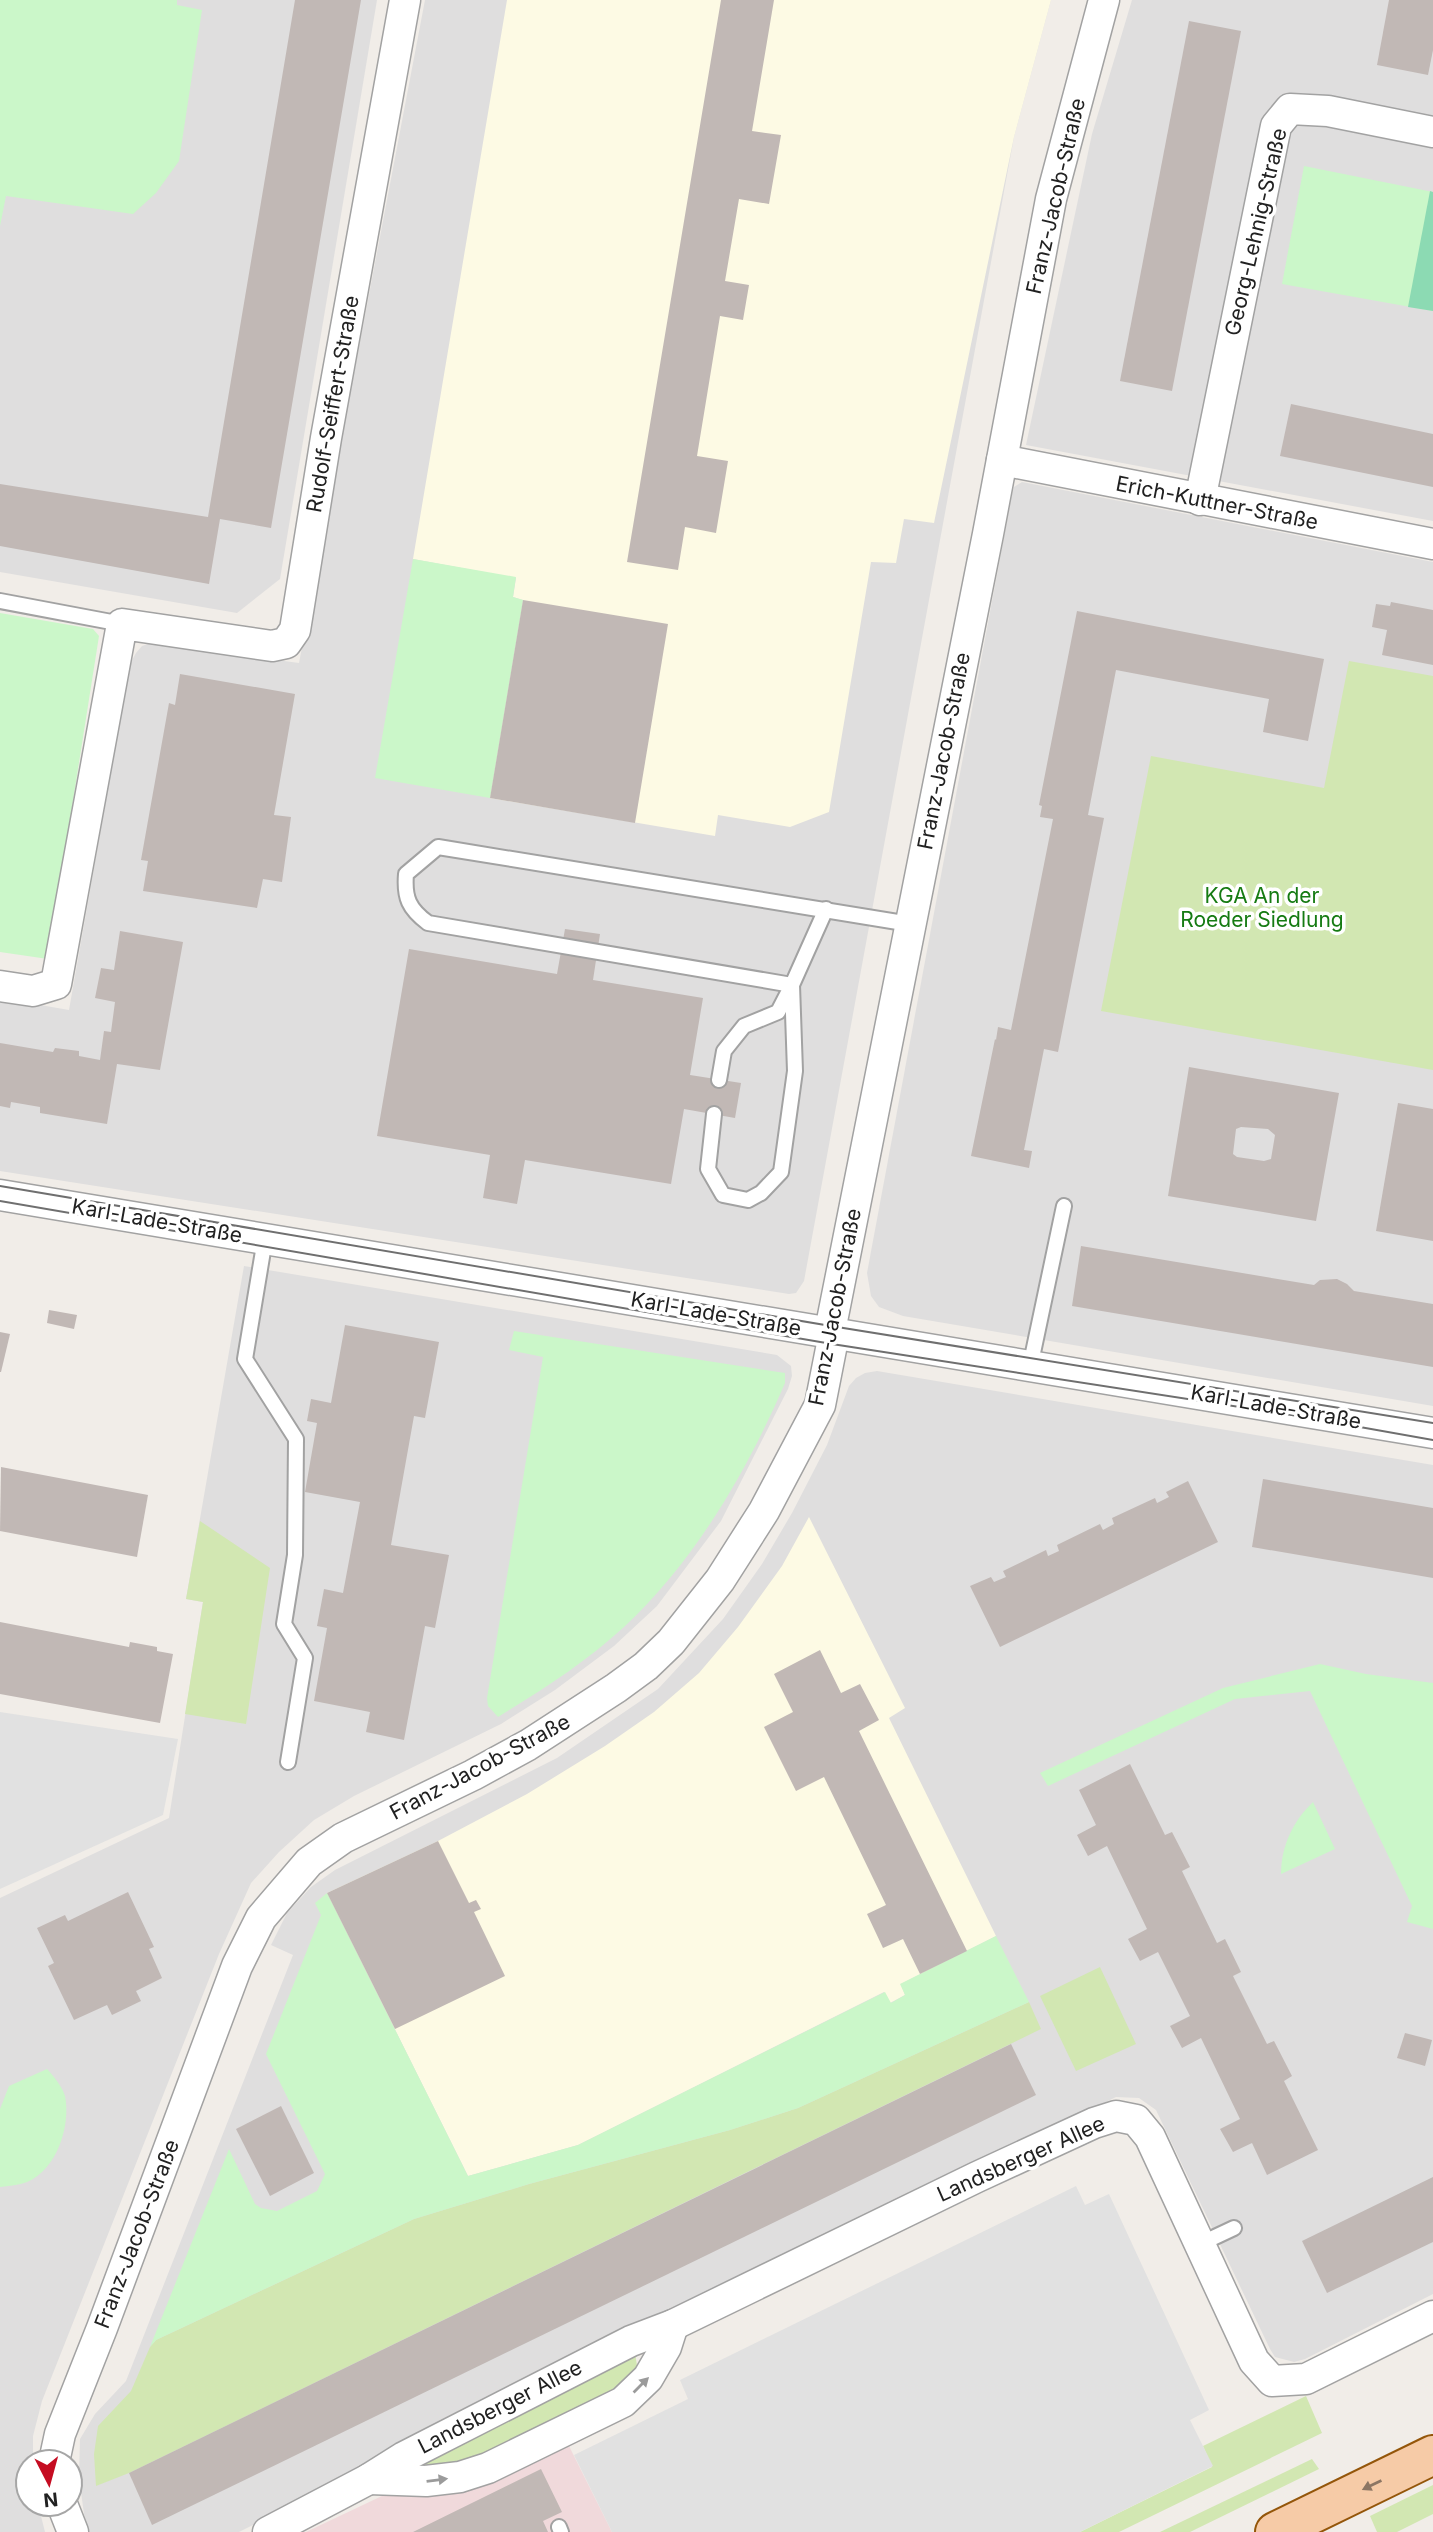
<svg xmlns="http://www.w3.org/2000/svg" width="1433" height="2532" font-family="Inter,sans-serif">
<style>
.residential{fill:#dfdede}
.commercial{fill:#f0d9db}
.education{fill:#fdfae4}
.grass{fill:#d2e7b2}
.park{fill:#cbf7c9}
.pitch{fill:#8cdab3}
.parking{fill:#e1e1e1}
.building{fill:#c1b8b5;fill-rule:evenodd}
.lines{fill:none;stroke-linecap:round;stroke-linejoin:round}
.service-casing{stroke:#a2a2a2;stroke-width:18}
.minor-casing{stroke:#a2a2a2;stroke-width:33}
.primary-casing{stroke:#94560a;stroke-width:42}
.service{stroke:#fff;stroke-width:14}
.minor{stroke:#fff;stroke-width:30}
.primary{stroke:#f6cba7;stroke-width:38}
.tram{stroke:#6f6f6f;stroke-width:2}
.oneway{fill:#9b9b9b}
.oneway2{fill:#8c7664}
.labels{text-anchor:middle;stroke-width:7;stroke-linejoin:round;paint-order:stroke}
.street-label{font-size:21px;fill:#212121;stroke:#fff}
.park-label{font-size:21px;fill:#167b13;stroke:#fff}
</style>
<rect width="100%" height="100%" fill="#f1ede8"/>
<g class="residential">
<path d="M 0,0 L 377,0 L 280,579 L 237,613 L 0,572 Z"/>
<path d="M 425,0 L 1051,0 L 1014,137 L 804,1281 L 796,1293 L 789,1294 L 0,1171 L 0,998 L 69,1010 L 130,664 L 136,653 L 142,646 L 151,643 L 299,663 Z"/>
<path d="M 1132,0 L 1433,0 L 1433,521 L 1026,445 L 1092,134 Z"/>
<path d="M 1022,482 L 1433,562 L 1433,1406 L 903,1316 L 879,1307 L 871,1296 L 867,1273 L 1012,494 L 1014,487 Z"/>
<path d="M 244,1266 L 777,1355 L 791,1366 L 792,1376 L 788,1389 L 721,1521 L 657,1606 L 614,1646 L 555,1690 L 501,1724 L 354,1796 L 314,1820 L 279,1852 L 251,1883 L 219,1954 L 42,2401 L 33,2436 L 33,2462 L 28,2462 L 28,2504 L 38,2504 L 45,2532 L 0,2532 L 0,1898 L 169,1818 L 203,1602 L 186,1599 Z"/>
<path d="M 877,1371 L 1433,1465 L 1433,2294 L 1305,2359 L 1294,2362 L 1275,2357 L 1270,2349 L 1156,2110 L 1139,2098 L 1116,2097 L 239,2532 L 89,2532 L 84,2514 L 79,2477 L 80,2439 L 95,2414 L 126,2381 L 293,1955 L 271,1945 L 287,1913 L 311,1887 L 335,1870 L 557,1758 L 658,1689 L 723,1619 L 762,1564 L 792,1513 L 827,1445 L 849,1386 L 856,1378 L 865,1373 Z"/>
</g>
<path class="commercial" d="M 566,2440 L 612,2532 L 306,2532 L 384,2495 L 398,2496 L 464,2486 Z"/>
<g class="education">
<path d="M 507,0 L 1051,0 L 1014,137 L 935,518 L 934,523 L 904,519 L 896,563 L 871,562 L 829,812 L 790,827 L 718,815 L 715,836 L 490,798 L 523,600 L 513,597 L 516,578 L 413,559 Z"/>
<path d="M 809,1517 L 905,1708 L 889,1718 L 996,1936 L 901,1984 L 905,1995 L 890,2003 L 884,1992 L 578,2145 L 468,2176 L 327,1893 L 438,1841 L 527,1794 L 605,1746 L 654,1712 L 699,1673 L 738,1627 L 782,1566 Z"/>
</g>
<g class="grass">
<path d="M 1349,661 L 1433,676 L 1433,1070 L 1101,1011 L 1151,756 L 1324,788 Z"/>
<path d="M 200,1521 L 270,1568 L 246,1724 L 185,1714 L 203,1602 L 186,1599 Z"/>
<path d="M 1100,1967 L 1136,2044 L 1076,2071 L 1040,1996 Z"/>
<path d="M 1029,2002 L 1041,2029 L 129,2473 L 96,2486 L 94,2454 L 98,2426 L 131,2391 L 150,2347 L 156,2340 L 414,2219 L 529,2184 L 730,2130 L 798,2108 Z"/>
<path d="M 635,2353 L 638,2372 L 619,2393 L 468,2467 L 441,2472 L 421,2466 L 434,2451 Z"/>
<path d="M 1306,2396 L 1322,2433 L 1119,2532 L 1080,2532 L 1212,2467 L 1203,2446 Z"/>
<path d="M 1312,2459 L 1319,2469 L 1190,2532 L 1160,2532 Z"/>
<path d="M 1433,2485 L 1433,2514 L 1397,2532 L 1377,2532 L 1370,2516 Z"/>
</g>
<g class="park">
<path d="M 0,0 L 177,0 L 177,5 L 202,10 L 179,161 L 156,193 L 133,214 L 6,196 L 0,226 Z"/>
<path d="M 1304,166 L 1433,192 L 1433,311 L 1282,284 Z"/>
<path d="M 413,559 L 516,577 L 513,597 L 523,600 L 490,798 L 375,778 Z"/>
<path d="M 0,613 L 93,629 L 99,636 L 48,959 L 0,952 Z"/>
<path d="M 514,1331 L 785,1373 L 785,1383 C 747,1471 695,1561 624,1627 C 586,1662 542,1690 498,1717 L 488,1706 L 487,1698 L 543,1357 L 509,1350 Z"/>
<path d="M 1320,1664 L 1366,1674 L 1433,1683 L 1433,1929 L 1407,1922 L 1412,1906 L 1310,1691 L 1235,1699 L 1048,1786 L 1040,1773 L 1223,1688 Z"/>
<path d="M 1313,1802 L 1335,1849 L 1281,1874 C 1281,1846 1293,1821 1313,1802 Z"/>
<path d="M 327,1893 L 468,2176 L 578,2145 L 885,1992 L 891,2003 L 905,1995 L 900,1984 L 996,1936 L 1029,2002 L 798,2108 L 730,2130 L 529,2184 L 414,2219 L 156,2340 L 150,2347 L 229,2149 L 255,2204 L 261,2208 L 277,2211 L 317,2191 L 325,2174 L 266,2054 L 321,1915 L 315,1903 Z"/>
<path d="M 47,2069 C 53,2075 63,2088 65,2096 C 71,2125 57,2170 27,2182 C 19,2185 9,2186 0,2187 L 0,2109 L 9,2086 Z"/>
</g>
<path class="pitch" d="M 1430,191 L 1433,192 L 1433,311 L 1408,307 Z"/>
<g class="parking">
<path d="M 0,1712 L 178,1739 L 163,1815 L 0,1889 Z"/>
<path d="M 1076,2186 L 1085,2205 L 1109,2194 L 1209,2410 L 1190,2420 L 1213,2466 L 1080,2532 L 612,2532 L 574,2455 L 688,2399 L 680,2380 Z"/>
</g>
<g class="building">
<path d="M 295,0 L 361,0 L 271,528 L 220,519 L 209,584 L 0,546 L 0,484 L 208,517 Z"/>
<path d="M 721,0 L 774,0 L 752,131 L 781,135 L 769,204 L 739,199 L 725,281 L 749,285 L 743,320 L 720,316 L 697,456 L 728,461 L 716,533 L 685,527 L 678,570 L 627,562 Z"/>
<path d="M 1389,0 L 1433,0 L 1433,50 L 1428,75 L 1377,65 Z"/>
<path d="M 1189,21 L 1241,31 L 1172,391 L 1120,381 Z"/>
<path d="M 1291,404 L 1433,434 L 1433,487 L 1280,456 Z"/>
<path d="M 523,600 L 668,624 L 635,823 L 490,798 Z"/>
<path d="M 1391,602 L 1433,610 L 1433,665 L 1382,655 L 1387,630 L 1372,627 L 1376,604 L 1390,606 Z"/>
<path d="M 1077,611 L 1324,659 L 1308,741 L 1263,732 L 1269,699 L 1116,670 L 1088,815 L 1104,818 L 1058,1052 L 1044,1049 L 1024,1150 L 1032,1151 L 1029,1168 L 971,1156 L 995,1039 L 996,1040 L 998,1027 L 1011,1030 L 1053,819 L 1040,817 L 1042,806 L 1039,805 Z"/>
<path d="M 180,674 L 295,694 L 274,815 L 291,817 L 282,882 L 263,879 L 257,908 L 143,891 L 148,861 L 141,860 L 169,703 L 175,705 Z"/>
<path d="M 565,929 L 600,934 L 593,980 L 703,998 L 690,1075 L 741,1083 L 735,1118 L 684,1109 L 671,1184 L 525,1160 L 517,1204 L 483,1198 L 490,1155 L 377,1136 L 409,949 L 557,974 Z"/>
<path d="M 120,931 L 183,942 L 160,1070 L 117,1064 L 107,1124 L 40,1113 L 40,1107 L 11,1102 L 10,1108 L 0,1106 L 0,1043 L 53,1052 L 55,1048 L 79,1051 L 79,1056 L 100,1060 L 104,1031 L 111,1032 L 115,1002 L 95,998 L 101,968 L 114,970 Z"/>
<path d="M 1189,1067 L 1339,1093 L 1316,1221 L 1168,1196 ZM 1241,1127 L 1268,1129 L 1275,1135 L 1271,1159 L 1264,1161 L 1237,1157 L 1233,1154 L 1236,1129 Z"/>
<path d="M 1398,1103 L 1433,1109 L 1433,1241 L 1376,1231 Z"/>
<path d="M 1081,1246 L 1314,1285 L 1320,1280 L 1337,1279 L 1347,1284 L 1354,1291 L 1433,1304 L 1433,1367 L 1072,1306 Z"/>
<path d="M 49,1310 L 77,1315 L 74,1329 L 47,1323 Z"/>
<path d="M 345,1325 L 439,1342 L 425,1418 L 414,1416 L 391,1545 L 449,1555 L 435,1628 L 425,1626 L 404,1740 L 366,1732 L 370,1712 L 314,1701 L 327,1628 L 317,1626 L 324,1589 L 343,1593 L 360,1502 L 305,1492 L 317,1423 L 307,1421 L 311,1399 L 331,1403 Z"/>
<path d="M 0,1332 L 10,1334 L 1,1372 L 0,1372 Z"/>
<path d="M 1,1467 L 148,1495 L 137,1557 L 0,1531 Z"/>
<path d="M 1263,1479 L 1433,1508 L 1433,1578 L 1252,1547 Z"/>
<path d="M 1188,1481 L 1218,1542 L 1000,1647 L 970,1586 L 991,1577 L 994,1582 L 1006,1577 L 1003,1571 L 1046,1550 L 1048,1556 L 1059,1551 L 1057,1545 L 1100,1524 L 1103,1530 L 1114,1524 L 1112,1518 L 1155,1498 L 1157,1503 L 1169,1497 L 1166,1492 Z"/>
<path d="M 0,1622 L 129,1647 L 130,1642 L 157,1647 L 157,1651 L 173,1654 L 160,1723 L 0,1694 Z"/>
<path d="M 820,1650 L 841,1693 L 860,1684 L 879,1720 L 859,1731 L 967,1951 L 920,1974 L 903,1939 L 883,1948 L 867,1914 L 886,1905 L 824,1777 L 796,1791 L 764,1727 L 793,1712 L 774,1674 Z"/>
<path d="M 1130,1764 L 1165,1835 L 1172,1832 L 1190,1867 L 1182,1871 L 1217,1943 L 1225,1939 L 1241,1972 L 1233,1976 L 1267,2044 L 1274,2041 L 1292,2076 L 1284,2081 L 1318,2150 L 1267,2175 L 1252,2143 L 1233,2152 L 1220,2129 L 1240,2119 L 1201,2038 L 1182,2048 L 1170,2026 L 1190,2016 L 1158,1952 L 1140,1961 L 1128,1939 L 1147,1929 L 1107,1846 L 1088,1856 L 1077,1835 L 1096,1825 L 1079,1790 Z"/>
<path d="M 438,1841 L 469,1903 L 476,1900 L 481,1909 L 474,1912 L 505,1976 L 395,2029 L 327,1893 Z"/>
<path d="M 128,1892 L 154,1947 L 149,1949 L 162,1978 L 136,1991 L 141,2001 L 112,2015 L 107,2005 L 74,2020 L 48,1966 L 54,1963 L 37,1928 L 65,1915 L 68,1921 Z"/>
<path d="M 1405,2033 L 1432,2040 L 1425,2066 L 1397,2058 Z"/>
<path d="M 1011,2044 L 1036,2095 L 152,2525 L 129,2473 Z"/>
<path d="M 281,2106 L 314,2173 L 270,2196 L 236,2129 Z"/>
<path d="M 1433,2177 L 1433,2242 L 1327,2293 L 1302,2241 Z"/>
<path d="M 541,2469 L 562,2512 L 543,2521 L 548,2532 L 413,2532 Z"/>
</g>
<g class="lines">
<g class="service-casing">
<g id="service">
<path d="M 0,601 L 122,624"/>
<path d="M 719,1080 L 724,1051 L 744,1026 L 778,1012 L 792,985 L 428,923 C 409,909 404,898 406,874 L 438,847 L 910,924"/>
<path d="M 714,1114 L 708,1169 L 723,1195 L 748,1200 L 761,1193 L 781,1172 L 795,1071 L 792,985 L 826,909"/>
<path d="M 265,1239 L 245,1359 L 296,1439 L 295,1555 L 284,1624 L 305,1658 L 288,1762"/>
<path d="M 1030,1367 L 1064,1206"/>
<path d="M 1200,2244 L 1234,2228"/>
<path d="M 559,2527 L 561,2532"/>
</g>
</g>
<g class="minor-casing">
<g id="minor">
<path d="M 1002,460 L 1433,544"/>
<path d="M 1200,500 L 1276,126 L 1290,109 L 1328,111 L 1433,132"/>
<path d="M 0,986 L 33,991 L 56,984 L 122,624 L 272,646 L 286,643 L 295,630 L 326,438 L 405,0"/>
<path d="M 0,1195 L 1433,1433"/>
<path d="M 54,2462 L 60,2434 L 102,2328 L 237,1966 L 261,1918 L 309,1862 L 343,1838 L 473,1775 L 528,1745 L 616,1688 L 646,1666 L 671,1642 L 720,1580 L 764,1511 L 820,1405 L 832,1344 L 831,1326 L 988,534 L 1051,199 L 1104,0"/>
<path d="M 369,2479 L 426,2481 L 460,2477 L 488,2468 L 623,2402 L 648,2378 L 666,2347 L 673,2325"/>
<path d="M 62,2504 L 73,2532"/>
<path d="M 268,2532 L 369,2479 L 404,2457 L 631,2341 L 673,2325 L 977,2177 L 1094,2123 L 1116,2116 L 1136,2120 L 1150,2137 L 1254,2361 L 1272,2381 L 1306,2379 L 1433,2316"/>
</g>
</g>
<g class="primary-casing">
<path id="primary" d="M 1275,2532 L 1433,2455"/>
</g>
<use href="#service" class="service"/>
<use href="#minor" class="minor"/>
<use href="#primary" class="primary"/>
<g class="tram">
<path d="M 0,1186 L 831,1326 L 1433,1423"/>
<path d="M 0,1201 L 832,1344 L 1298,1416 L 1433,1440"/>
</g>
</g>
<defs><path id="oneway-solid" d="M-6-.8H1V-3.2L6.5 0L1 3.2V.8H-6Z" transform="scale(1.75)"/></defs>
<g class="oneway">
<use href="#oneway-solid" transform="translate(641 2385) rotate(-45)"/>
<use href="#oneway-solid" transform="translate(437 2480) rotate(-7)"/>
</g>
<use class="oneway2" href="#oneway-solid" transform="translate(1372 2485) rotate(154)"/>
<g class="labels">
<g class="street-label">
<text transform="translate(1056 196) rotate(-77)" y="7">Franz-Jacob-Straße</text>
<text transform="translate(1256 232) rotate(-77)" y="7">Georg-Lehnig-Straße</text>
<text transform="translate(333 404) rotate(-80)" y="7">Rudolf-Seiffert-Straße</text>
<text transform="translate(1217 503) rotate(11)" y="7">Erich-Kuttner-Straße</text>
<text transform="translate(944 751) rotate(-79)" y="7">Franz-Jacob-Straße</text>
<text transform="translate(157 1221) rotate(10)" y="7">Karl-Lade-Straße</text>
<text transform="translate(835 1307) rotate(-79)" y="7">Franz-Jacob-Straße</text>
<text transform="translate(716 1314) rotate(10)" y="7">Karl-Lade-Straße</text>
<text transform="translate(1276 1407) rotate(10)" y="7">Karl-Lade-Straße</text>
<text transform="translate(480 1767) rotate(-28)" y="7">Franz-Jacob-Straße</text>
<text transform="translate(1021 2159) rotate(-24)" y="7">Landsberger Allee</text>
<text transform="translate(137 2234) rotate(-69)" y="7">Franz-Jacob-Straße</text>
<text transform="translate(500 2407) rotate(-27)" y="7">Landsberger Allee</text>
</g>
<g class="park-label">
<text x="1262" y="903">KGA An der<tspan x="1262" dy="24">Roeder Siedlung</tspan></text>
</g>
</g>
<g transform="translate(49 2483) rotate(174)"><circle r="33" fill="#ffffff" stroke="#a6a6a6" stroke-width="2"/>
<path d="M0-5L12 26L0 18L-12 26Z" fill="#c50d22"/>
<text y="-10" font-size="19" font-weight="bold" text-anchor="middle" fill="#212121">N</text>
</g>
</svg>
